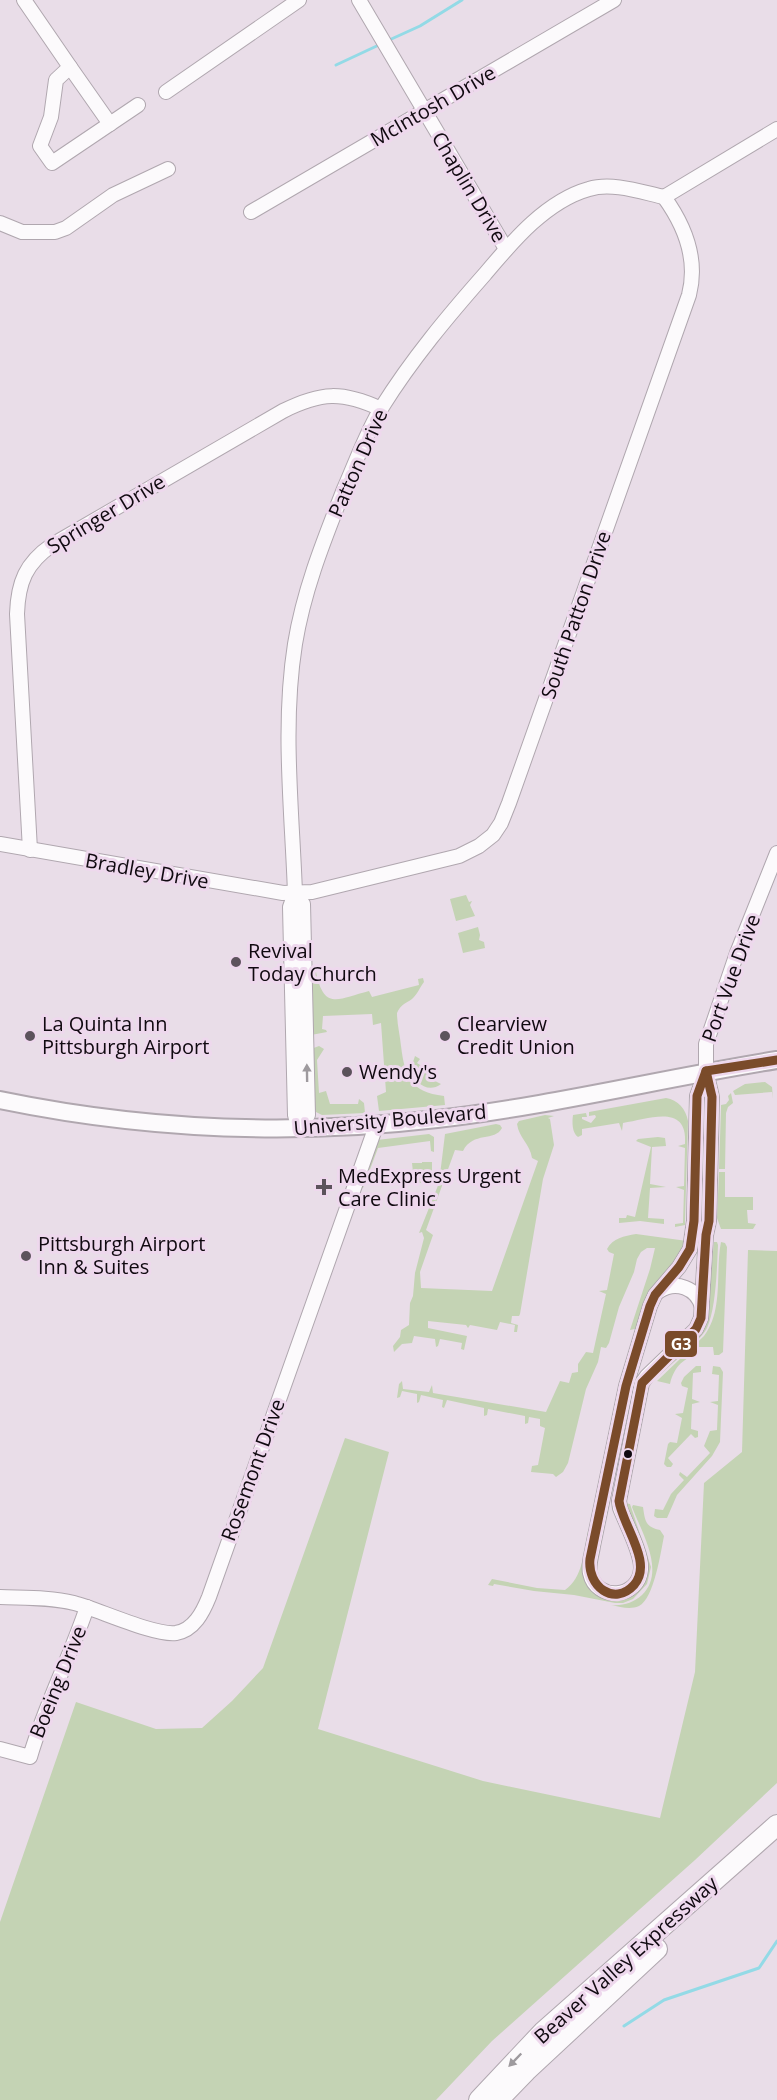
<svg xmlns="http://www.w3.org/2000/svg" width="777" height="2100" font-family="'Open Sans',sans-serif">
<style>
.green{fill:#c4d3b4}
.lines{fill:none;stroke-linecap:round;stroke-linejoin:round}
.stream{stroke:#93dae6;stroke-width:3}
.minor-casing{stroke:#b0a7af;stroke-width:16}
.major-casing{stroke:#b0a7af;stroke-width:20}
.highway-casing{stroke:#b0a7af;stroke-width:22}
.minor{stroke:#fcfafc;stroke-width:14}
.major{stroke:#fcfafc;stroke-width:16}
.highway{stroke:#fcfafc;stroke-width:20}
.bus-1-casing{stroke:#eed8ed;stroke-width:14}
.bus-1{stroke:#7a4b2a;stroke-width:9}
.oneway{fill:#9e9a9e}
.poi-dot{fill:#5c535c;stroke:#eed8ed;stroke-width:2}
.bus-dot{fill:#100910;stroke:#eed8ed;stroke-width:2}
.labels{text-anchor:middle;stroke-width:6;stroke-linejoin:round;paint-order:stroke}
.street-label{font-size:20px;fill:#100910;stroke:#eed8ed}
.poi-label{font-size:20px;fill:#100910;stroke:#eed8ed;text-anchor:start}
.line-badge{stroke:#eed8ed;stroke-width:2}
.badge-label{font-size:16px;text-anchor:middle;font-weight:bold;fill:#fff}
</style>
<rect width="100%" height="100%" fill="#e9dde8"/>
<g class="green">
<path d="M 466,895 L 469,902 L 472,901 L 470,905 L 475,916 L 456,921 L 450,899 Z"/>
<path d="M 478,927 L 480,935 L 479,940 L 484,942 L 485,948 L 463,953 L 458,933 Z"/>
<path d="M 311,969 L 316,972 C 324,1011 338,999 369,991 L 372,997 L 419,985 L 418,979 L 423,978 L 424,982 C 420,987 417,995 412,999 C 405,1004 401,1004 397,1013 C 397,1024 400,1035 401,1046 C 405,1077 410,1092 444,1096 L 445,1105 L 379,1111 L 377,1096 L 386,1092 L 381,1023 L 373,1025 L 372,1014 L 323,1016 L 322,1029 L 326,1030 L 327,1032 L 311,1035 Z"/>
<path d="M 319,1046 L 324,1049 L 317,1060 L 319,1093 L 326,1091 L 330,1104 L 358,1104 L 359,1099 L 364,1103 L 365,1113 L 322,1115 L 316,1112 L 314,1107 L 311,1049 Z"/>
<path d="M 415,1056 L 420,1059 L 417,1063 L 431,1072 L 431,1079 L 441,1084 C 428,1094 414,1083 411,1068 Z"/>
<path d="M 765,1082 L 772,1087 L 773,1099 L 772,1092 L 735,1095 L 733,1091 L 745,1084 Z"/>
<path d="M 731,1093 L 733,1103 L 728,1107 L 726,1113 L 725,1169 L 719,1169 L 721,1108 L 721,1105 L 726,1104 L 729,1100 L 728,1096 Z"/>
<path d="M 666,1098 C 678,1100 686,1109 688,1121 L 685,1220 L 685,1225 L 675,1227 L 675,1224 L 683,1223 L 684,1190 L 676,1187 L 684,1186 L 685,1148 L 678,1146 L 685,1144 C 688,1103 649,1119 623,1123 L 622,1131 L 619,1123 L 582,1129 L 582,1135 L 578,1137 C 572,1133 572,1122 573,1115 L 586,1113 L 587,1117 L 582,1117 L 582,1119 L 591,1123 L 596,1117 L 595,1115 L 589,1116 L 589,1112 Z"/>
<path d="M 545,1115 L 554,1116 L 548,1118 L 550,1119 L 554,1145 L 543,1179 L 520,1314 L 519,1316 L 512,1316 L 511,1323 L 518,1325 L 517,1332 L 514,1332 L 515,1325 L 500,1322 L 497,1330 L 470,1325 L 468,1328 L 466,1325 L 428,1321 L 428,1328 L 467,1336 L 464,1350 L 461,1349 L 462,1343 L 440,1339 L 438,1346 L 436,1347 L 435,1339 L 414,1336 L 412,1343 L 402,1344 L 394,1352 L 393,1346 L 400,1337 L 401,1330 L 409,1325 L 410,1303 L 413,1296 L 415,1273 L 424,1238 L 422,1232 L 419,1233 L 439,1183 L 445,1134 L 496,1124 L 500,1125 L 502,1128 C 495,1142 473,1131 463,1151 L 455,1150 L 426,1230 L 433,1235 L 420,1272 L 421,1288 L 492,1291 L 538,1161 L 532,1158 C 530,1144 519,1138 517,1124 L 519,1121 Z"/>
<path d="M 429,1134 L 434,1137 L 434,1152 L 431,1151 L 430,1141 L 378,1148 L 363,1188 L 360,1189 L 377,1140 Z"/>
<path d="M 658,1137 L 665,1138 L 666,1146 L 652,1147 L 650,1184 L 666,1187 L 650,1188 L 648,1218 L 664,1219 L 664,1224 L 640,1221 L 619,1223 L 619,1218 L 626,1218 L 627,1215 L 635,1217 L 651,1147 L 636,1141 L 638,1139 Z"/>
<path d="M 422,1162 L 432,1162 L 432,1182 L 428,1184 L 414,1182 L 412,1163 L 422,1163 Z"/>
<path d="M 719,1172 L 725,1172 L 725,1197 L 753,1197 L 753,1210 L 747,1210 L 748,1223 L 756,1224 L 753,1229 L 721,1229 L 717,1218 Z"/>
<path d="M 636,1234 L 687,1241 L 639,1328 L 630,1330 L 650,1269 L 655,1248 L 647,1248 L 641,1252 L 637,1259 L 634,1272 L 619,1307 L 609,1343 L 606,1348 L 601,1347 L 598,1362 L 586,1389 L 568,1463 L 563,1472 L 556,1477 L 553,1474 L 531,1472 L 532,1466 L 538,1465 L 545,1428 L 540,1426 L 540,1419 L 529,1417 L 528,1423 L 525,1424 L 525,1416 L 488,1409 L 487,1415 L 484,1416 L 484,1408 L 447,1400 L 444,1408 L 442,1407 L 443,1400 L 421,1395 L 419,1402 L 417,1403 L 417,1394 L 402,1391 L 400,1397 L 397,1398 L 399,1384 L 402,1381 L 403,1389 L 429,1392 L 432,1385 L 433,1393 L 546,1412 L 560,1381 L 569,1383 L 572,1373 L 578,1372 L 578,1364 L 586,1352 L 593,1353 L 606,1294 L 599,1291 L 607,1290 L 614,1254 L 609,1252 L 607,1249 C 613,1238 624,1236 636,1234 Z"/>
<path d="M 714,1242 L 717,1242 L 718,1245 C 717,1267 716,1309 707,1328 C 699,1343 667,1367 654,1380 L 650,1379 L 707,1315 Z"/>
<path d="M 721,1242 L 725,1243 L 727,1247 L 723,1352 L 719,1355 L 714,1355 L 713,1347 L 698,1347 L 697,1354 C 681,1360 674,1368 670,1384 L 657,1381 L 704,1336 C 724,1310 715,1271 721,1242 Z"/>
<path d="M 748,1250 L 777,1251 L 777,1783 L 695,1860 L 492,2041 L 436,2100 L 0,2100 L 0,1922 L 76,1702 L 156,1729 L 202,1728 L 232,1701 L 263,1668 L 345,1438 L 389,1452 L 318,1729 L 483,1781 L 660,1818 L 695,1672 L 704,1483 L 742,1452 Z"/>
<path d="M 696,1366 L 701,1366 L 701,1372 L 693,1373 L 692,1399 L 700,1402 L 692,1404 L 691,1429 L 698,1431 L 698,1437 L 695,1438 L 691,1434 L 668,1458 L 673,1464 L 671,1467 L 667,1467 L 664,1464 L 668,1444 L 670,1442 L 677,1443 L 682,1418 L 675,1414 L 683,1413 L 688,1388 L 682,1386 L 681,1383 L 684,1377 Z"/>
<path d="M 713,1366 L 720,1367 L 723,1372 L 720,1442 L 712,1456 L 677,1495 L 667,1518 L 657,1518 L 654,1516 L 655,1509 L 663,1510 L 671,1494 L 684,1480 L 679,1475 L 680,1472 L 687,1477 L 710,1453 L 704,1446 L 710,1431 L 717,1430 L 718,1405 L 710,1402 L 718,1401 L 719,1375 L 712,1374 Z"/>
<path d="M 624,1503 L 630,1504 L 651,1567 L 647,1584 L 633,1599 L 623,1603 L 615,1603 L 574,1595 L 534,1591 L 494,1584 L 493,1586 L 488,1585 L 492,1579 L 537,1588 L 565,1590 C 583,1578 584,1551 588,1531 L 590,1532 L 589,1587 C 605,1603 626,1604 642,1586 Z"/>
<path d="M 633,1505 L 643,1507 C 645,1520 645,1527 660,1530 L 664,1536 C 661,1551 654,1599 639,1606 C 630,1610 621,1607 611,1605 C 623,1606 633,1603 642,1595 C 666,1572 642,1533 632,1507 Z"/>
</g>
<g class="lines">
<g class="stream">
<path d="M 387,41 L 420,26 L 462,0"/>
<path d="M 336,65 L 381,44"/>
<path d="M 624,2026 L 664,2000 L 759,1968 L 777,1941"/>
</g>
<g class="minor-casing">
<g id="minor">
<path d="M 24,0 L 70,67 L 56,80 L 51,117 L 40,146 L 52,163 L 138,105"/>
<path d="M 359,0 L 506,249"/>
<path d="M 70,67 L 110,124"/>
<path d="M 166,92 L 299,0"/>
<path d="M 664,197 L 777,129"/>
<path d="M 251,212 L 614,0"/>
<path d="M 0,223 L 22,232 L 55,232 L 66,228 L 113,195 L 168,169"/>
<path d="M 0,844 L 283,893 L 312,892 L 459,856 L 479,846 L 493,835 L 501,823 L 509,803 L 689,295 C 698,260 685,226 664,197"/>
<path d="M 30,850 L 17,614 C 18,582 26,563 52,545 L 283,411 C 321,392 342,391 381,409"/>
<path d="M 295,893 L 303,904 L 308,1115 L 299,1130"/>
<path d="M 706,1071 L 697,1096 L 694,1221 L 690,1249 L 679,1267 L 655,1295 L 650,1306 L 626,1386 L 593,1546 C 592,1554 588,1564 590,1573 C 596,1602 639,1599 641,1569 C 642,1553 626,1524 620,1508 L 619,1501 L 642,1383 L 647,1376 L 696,1329 L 701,1318 L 706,1235 L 709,1221 L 712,1097 L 706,1071 L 706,1044 L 737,953 L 777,853"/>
<path d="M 299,1130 L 295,1115 L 290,907 L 295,893 C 292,810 282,726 295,644 C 304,589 324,540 344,489 C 356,462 367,431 382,407 C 412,359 448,316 485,274 C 512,242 546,201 589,189 C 612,182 641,192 664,197"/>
<path d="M 659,1291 C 676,1280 697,1288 702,1307"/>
<path d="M 0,1597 C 25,1598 49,1597 74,1603 C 97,1609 155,1636 176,1633 C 194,1630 203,1612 209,1597 L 376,1126"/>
<path d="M 0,1749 L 30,1757 C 45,1705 70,1658 87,1607"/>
</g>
</g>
<g class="major-casing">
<path id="major" d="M 0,1100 C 145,1130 291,1136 437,1119 C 551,1106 664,1078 777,1060"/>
</g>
<g class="highway-casing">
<g id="highway">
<path d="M 479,2100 L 543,2032 L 777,1825"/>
<path d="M 498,2100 L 526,2071 L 657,1949"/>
</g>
</g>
<use href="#minor" class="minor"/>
<use href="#major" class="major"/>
<use href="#highway" class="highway"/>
<g class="bus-1-casing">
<g id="bus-1">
<path d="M 706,1071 L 712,1097 L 709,1221 L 706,1235 L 701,1318 L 696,1329 L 642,1383 L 619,1501 C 622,1525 654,1563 634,1585 C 614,1607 587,1586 590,1559 L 626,1386 L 650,1306 L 655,1295 L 679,1267 L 690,1249 L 694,1221 L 697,1096 Z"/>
<path d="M 706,1071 L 777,1060"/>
</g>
</g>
<use href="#bus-1" class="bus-1"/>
</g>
<defs><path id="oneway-solid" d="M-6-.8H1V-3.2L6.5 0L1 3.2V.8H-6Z" transform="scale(1.5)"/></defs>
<g class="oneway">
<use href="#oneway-solid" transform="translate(307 1073) rotate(-91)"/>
<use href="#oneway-solid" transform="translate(515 2060) rotate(134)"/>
</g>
<g class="poi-dot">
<circle cx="236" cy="962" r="6"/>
<circle cx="30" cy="1036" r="6"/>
<circle cx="445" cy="1036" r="6"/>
<circle cx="347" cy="1072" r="6"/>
<path d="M321 1178h6v6h6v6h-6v6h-6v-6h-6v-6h6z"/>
<circle cx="26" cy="1256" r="6"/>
</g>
<circle class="bus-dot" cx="628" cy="1454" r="5"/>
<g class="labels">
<g class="street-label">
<text transform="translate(433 106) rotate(-30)" y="7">McIntosh Drive</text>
<text transform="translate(469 187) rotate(59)" y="7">Chaplin Drive</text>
<text transform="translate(358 463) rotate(-66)" y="7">Patton Drive</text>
<text transform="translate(106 514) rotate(-31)" y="7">Springer Drive</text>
<text transform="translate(576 615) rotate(-71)" y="7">South Patton Drive</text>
<text transform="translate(147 871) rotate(10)" y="7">Bradley Drive</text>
<text transform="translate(731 978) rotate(-70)" y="7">Port Vue Drive</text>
<text transform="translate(390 1120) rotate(-5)" y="7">University Boulevard</text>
<text transform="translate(253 1470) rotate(-70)" y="7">Rosemont Drive</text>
<text transform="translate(58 1682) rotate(-68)" y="7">Boeing Drive</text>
<text transform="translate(626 1960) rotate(-42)" y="7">Beaver Valley Expressway</text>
</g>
<g class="poi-label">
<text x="248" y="958">Revival<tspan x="248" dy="23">Today Church</tspan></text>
<text x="42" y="1031">La Quinta Inn<tspan x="42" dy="23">Pittsburgh Airport</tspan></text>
<text x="457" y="1031">Clearview<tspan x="457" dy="23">Credit Union</tspan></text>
<text x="359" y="1079">Wendy's</text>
<text x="338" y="1183">MedExpress Urgent<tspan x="338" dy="23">Care Clinic</tspan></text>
<text x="38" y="1251">Pittsburgh Airport<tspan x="38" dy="23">Inn &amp; Suites</tspan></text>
</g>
</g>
<rect class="line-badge" x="664" y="1330" width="34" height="28" rx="6" fill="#7a4b2a"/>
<g class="badge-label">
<text x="681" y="1350">G3</text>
</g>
</svg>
